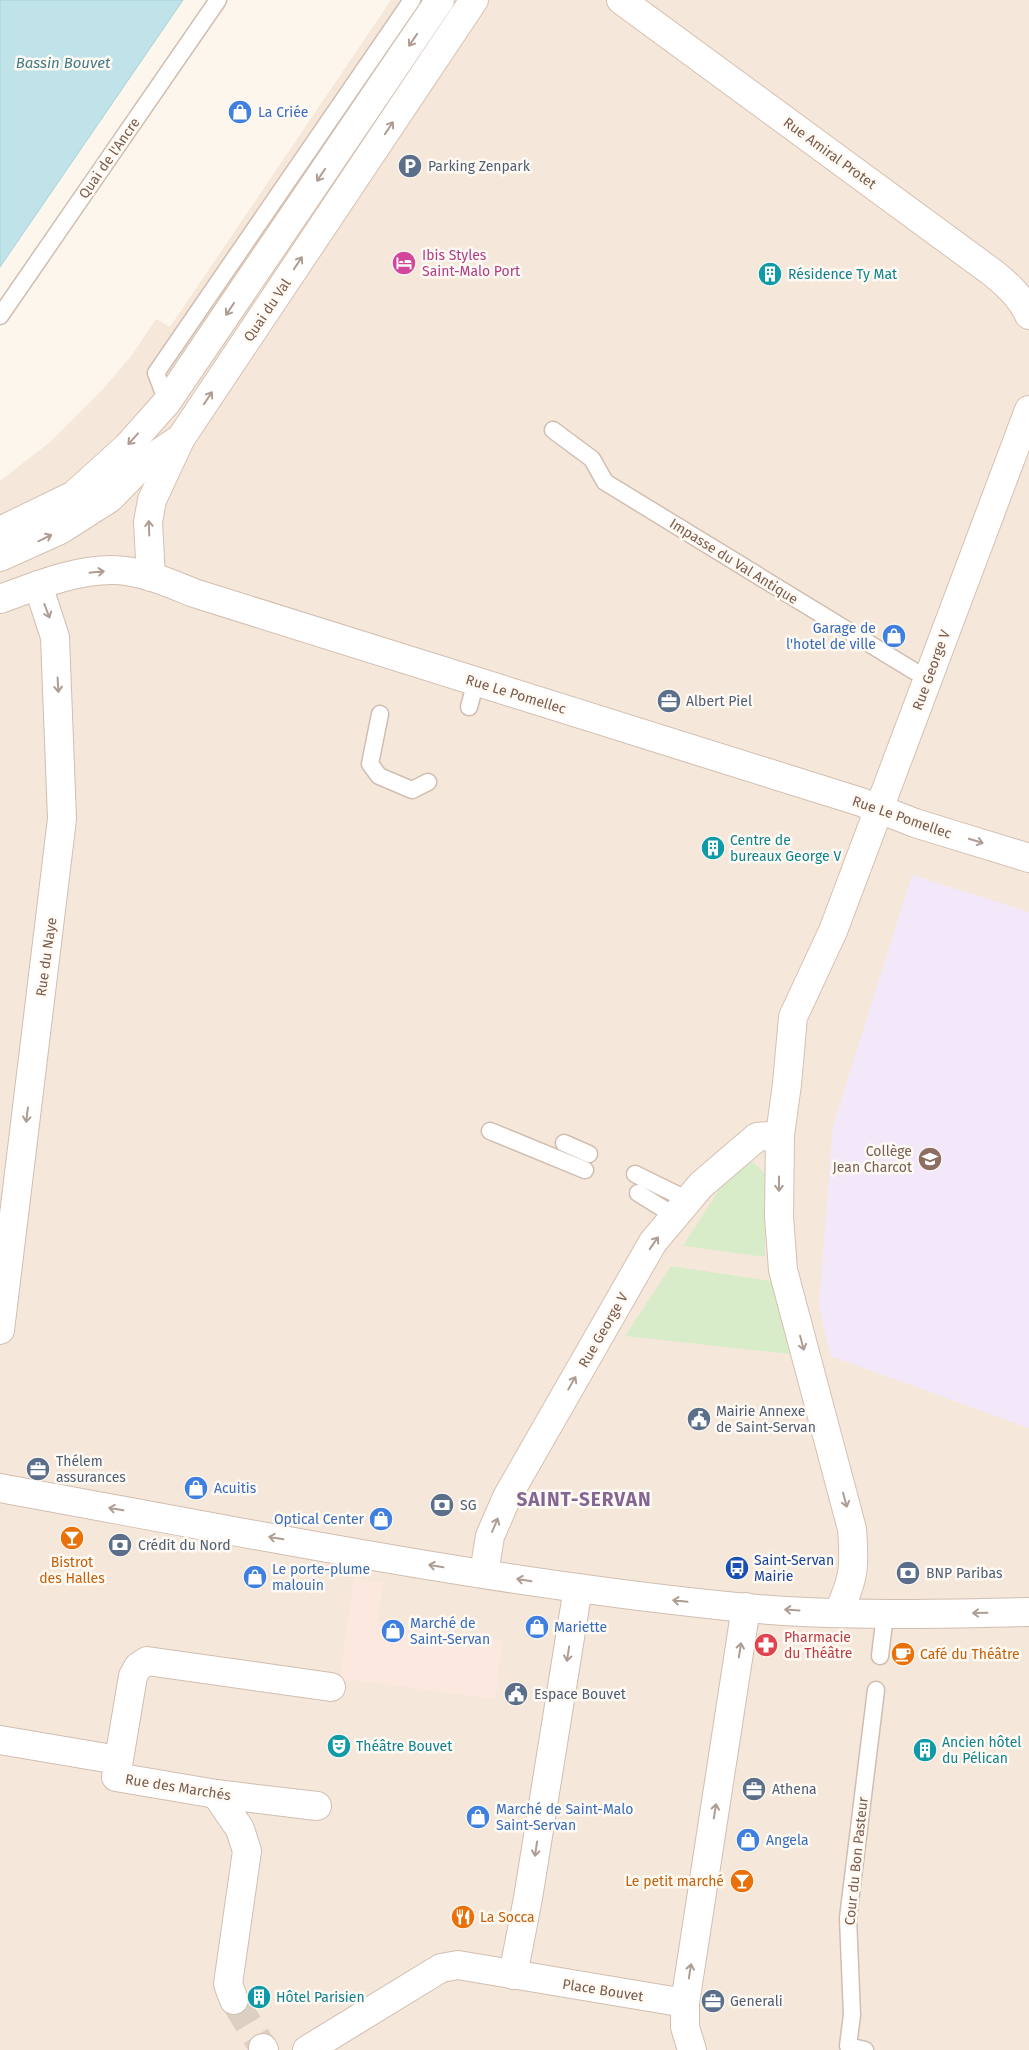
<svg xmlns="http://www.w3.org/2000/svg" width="1029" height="2050" font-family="'Fira Sans',sans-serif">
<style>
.residential{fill:#f5e8da}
.commercial{fill:#fde8e0}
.education{fill:#f3e8fa}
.green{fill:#d8ecc9}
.water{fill:#bfe3e8;stroke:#a5d3da}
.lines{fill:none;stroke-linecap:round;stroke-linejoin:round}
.street-tunnel{stroke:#dcd0c4;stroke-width:28;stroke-dasharray:28 14;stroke-linecap:butt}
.lane-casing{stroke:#d1beb0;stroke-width:19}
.street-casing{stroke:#d1beb0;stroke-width:30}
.secondary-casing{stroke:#d6c0b0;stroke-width:30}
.lane{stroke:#fff;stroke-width:16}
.street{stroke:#fff;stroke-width:28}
.secondary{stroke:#fff;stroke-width:28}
.oneway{stroke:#af9d94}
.labels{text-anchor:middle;stroke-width:5;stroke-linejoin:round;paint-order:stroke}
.shop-label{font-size:14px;fill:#366cbe;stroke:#fffaf3;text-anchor:start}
.street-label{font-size:14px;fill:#7a5c4d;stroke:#fffaf3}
.service-label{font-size:14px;fill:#4e5e75;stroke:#fffaf3;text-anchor:start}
.hotel-label{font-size:14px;fill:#b23c85;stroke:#fffaf3;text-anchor:start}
.culture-label{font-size:14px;fill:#0d838f;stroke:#fffaf3;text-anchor:start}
.education-label{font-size:14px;fill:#785e54;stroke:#fffaf3;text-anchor:end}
.transit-label{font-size:14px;fill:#164399;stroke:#fffaf3;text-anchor:start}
.food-label{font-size:14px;fill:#c56008;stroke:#fffaf3;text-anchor:start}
.health-label{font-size:14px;fill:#be3a42;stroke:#fffaf3;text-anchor:start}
.water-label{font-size:15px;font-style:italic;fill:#437c86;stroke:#fffaf3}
.district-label{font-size:19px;font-weight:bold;letter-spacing:1px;fill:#846695;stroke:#fffaf3}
</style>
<rect width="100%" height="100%" fill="#fdf6ec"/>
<path class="residential" d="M 391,0 L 1029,0 L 1029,2050 L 0,2050 L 0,481 L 50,442 L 103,389 L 132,355 L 156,319 L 170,327 Z"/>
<path class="commercial" d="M 354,1578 L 383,1583 L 377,1621 L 502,1641 L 495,1699 L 340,1678 Z"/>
<path class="education" d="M 912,875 L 1029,912 L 1029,1428 L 831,1356 L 822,1320 L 819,1305 L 833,1126 Z"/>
<g class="green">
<path d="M 753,1162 L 766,1175 L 765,1257 L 683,1246 L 734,1166 Z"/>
<path d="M 671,1266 L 771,1281 L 790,1354 L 625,1336 Z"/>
</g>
<path class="water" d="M 0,0 L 183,0 L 0,267 Z"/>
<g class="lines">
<path class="street-tunnel" d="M 234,2000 L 263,2048"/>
<g class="lane-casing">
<g id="lane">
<path d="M 0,316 L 218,0"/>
<path d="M 167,402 L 156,373 L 412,0"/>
<path d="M 553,430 L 592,459 L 605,482 L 914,671 L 929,676"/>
<path d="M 469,707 L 476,681"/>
<path d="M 380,714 L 370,764 L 379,776 L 412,790 L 428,782"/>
<path d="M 490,1131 L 585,1170"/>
<path d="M 564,1143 L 589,1154"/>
<path d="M 635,1174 L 688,1200"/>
<path d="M 638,1193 L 675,1216"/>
<path d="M 880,1656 L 885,1614"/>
<path d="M 865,2050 L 848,2046 L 852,2015 L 848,1918 L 876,1690"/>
</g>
</g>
<g class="street-casing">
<g id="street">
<path d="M 0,599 C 36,586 73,570 112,570 C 140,570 169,583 194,593 L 861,802 L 915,823 L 1029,858"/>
<path d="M 0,1330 L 62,819 L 55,637 L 38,585"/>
<path d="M 0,1488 C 241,1532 482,1581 726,1606 C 827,1617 928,1614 1029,1612"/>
<path d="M 0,1740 L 118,1760"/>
<path d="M 216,1794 L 240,1829 L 247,1851 L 228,1984 L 234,2000"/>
<path d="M 317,1806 L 216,1794 L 116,1777 L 133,1676 L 138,1667 L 147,1661 L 331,1687"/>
<path d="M 513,1975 L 528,1898 L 578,1588"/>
<path d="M 685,2003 L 685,2027 L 692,2050"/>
<path d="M 263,2048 L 264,2050"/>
<path d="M 307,2050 L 441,1968 L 458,1965 L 685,2003 L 746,1607"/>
</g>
</g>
<g class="secondary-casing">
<g id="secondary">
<path d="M 621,0 L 993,273 C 1008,285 1022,298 1029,315"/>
<path d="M 0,531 L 74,495 L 127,447 L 167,402 L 440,0"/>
<path d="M 0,557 L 60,530 L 110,498 L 144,463 L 181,438 L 474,0"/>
<path d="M 151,577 L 148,522 L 152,500 L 180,440"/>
<path d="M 484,1573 L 490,1536 L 507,1497 L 653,1242 L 701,1185 L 757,1137 L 780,1135"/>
<path d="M 838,1613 C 854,1579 855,1567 852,1529 L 783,1270 L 779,1217 L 780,1135 L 787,1084 L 793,1017 L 833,931 L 1029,410"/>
</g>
</g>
<use href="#lane" class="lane"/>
<use href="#street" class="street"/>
<use href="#secondary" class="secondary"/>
</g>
<defs><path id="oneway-shaft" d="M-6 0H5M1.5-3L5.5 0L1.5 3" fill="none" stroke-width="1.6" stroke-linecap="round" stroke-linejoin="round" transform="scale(1.25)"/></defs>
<g class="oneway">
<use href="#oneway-shaft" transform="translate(413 40) rotate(124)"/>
<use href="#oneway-shaft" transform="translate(389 128) rotate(-56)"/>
<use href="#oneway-shaft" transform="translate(321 175) rotate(124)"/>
<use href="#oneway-shaft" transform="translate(298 263) rotate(-56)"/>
<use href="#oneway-shaft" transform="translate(230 309) rotate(124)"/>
<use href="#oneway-shaft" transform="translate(208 398) rotate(-56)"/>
<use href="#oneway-shaft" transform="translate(133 439) rotate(132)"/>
<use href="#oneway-shaft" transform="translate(149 528) rotate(-92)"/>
<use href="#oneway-shaft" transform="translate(45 538) rotate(-26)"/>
<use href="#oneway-shaft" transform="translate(97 572) rotate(-6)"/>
<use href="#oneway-shaft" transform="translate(47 611) rotate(69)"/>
<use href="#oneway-shaft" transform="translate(58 685) rotate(87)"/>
<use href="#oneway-shaft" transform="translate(976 841) rotate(17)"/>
<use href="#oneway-shaft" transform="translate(27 1115) rotate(97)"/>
<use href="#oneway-shaft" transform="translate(779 1184) rotate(90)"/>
<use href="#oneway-shaft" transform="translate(654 1243) rotate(-55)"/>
<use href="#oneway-shaft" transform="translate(802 1343) rotate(75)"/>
<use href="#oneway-shaft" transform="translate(572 1383) rotate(-60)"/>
<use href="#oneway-shaft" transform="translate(845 1500) rotate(75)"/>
<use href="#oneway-shaft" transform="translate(116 1509) rotate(-170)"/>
<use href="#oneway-shaft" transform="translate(495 1525) rotate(-67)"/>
<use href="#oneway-shaft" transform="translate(276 1538) rotate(-170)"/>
<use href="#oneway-shaft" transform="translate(436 1566) rotate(-171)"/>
<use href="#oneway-shaft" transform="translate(524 1580) rotate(-170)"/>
<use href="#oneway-shaft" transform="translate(680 1601) rotate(-174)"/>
<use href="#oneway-shaft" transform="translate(792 1610) rotate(-176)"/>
<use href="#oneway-shaft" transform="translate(980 1613) rotate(179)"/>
<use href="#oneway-shaft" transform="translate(740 1650) rotate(-81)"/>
<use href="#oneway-shaft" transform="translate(568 1654) rotate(99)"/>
<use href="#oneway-shaft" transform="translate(715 1811) rotate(-81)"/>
<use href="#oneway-shaft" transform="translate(536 1849) rotate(98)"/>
<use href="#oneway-shaft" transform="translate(690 1971) rotate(-81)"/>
</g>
<defs>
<g id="shop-disc" transform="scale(1.25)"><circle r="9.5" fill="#3f7fe0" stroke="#fffaf3"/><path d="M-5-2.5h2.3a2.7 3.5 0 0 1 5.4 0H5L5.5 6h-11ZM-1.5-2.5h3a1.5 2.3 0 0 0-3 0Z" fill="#fff"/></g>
<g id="parking-disc" transform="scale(1.25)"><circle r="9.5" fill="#5c6f8a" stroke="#fffaf3"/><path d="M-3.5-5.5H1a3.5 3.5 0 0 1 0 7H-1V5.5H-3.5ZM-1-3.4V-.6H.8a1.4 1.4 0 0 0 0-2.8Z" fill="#fff"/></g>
<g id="hotel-disc" transform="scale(1.25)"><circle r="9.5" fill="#d1479c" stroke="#fffaf3"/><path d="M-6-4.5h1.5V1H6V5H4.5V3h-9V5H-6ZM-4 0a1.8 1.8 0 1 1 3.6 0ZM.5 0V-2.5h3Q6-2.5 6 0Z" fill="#fff"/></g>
<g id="building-disc" transform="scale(1.25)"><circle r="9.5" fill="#0f9aa8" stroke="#fffaf3"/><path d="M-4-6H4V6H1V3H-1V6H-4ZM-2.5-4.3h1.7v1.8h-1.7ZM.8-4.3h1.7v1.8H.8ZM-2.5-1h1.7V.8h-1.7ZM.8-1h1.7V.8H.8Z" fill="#fff"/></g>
<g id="office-disc" transform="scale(1.25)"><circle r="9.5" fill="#5c6f8a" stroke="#fffaf3"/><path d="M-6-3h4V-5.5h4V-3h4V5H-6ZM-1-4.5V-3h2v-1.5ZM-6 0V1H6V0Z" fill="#fff"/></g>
<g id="school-disc" transform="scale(1.25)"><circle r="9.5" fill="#8d6e63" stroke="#fffaf3"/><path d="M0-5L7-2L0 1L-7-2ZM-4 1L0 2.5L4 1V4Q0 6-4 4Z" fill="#fff"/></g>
<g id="civic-disc" transform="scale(1.25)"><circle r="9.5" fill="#5c6f8a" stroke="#fffaf3"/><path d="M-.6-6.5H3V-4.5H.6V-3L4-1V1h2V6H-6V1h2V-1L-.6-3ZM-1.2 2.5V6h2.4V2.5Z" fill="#fff"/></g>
<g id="bank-disc" transform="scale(1.25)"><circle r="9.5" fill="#5c6f8a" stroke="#fffaf3"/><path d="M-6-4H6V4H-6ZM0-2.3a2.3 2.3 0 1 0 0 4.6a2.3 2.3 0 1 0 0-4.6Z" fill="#fff"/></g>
<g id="bar-disc" transform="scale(1.25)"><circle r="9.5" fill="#e8710a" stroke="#fffaf3"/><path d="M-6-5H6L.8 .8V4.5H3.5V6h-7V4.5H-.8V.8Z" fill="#fff"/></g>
<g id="bus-disc" transform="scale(1.25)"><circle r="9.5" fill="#1a4fb4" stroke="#fffaf3"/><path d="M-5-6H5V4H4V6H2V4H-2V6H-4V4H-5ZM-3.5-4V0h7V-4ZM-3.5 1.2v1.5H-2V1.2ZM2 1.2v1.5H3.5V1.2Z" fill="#fff"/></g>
<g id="pharmacy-disc" transform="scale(1.25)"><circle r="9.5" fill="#e0444e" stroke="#fffaf3"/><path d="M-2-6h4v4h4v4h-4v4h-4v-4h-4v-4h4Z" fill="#fff"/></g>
<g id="cafe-disc" transform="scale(1.25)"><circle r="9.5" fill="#e8710a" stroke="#fffaf3"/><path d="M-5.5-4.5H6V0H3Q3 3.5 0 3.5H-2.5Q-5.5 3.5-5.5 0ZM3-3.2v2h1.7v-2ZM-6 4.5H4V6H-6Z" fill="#fff"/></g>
<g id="theatre-disc" transform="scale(1.25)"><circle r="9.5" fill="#0f9aa8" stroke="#fffaf3"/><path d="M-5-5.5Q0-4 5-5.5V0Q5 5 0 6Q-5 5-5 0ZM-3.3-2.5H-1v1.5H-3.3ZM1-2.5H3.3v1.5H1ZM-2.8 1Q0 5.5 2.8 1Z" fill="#fff"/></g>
<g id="restaurant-disc" transform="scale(1.25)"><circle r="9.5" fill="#e8710a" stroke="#fffaf3"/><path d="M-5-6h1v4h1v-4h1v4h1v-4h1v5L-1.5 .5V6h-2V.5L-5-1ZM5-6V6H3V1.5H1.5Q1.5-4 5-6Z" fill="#fff"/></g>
</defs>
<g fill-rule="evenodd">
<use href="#shop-disc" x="240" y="112"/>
<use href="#parking-disc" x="410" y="166"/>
<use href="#hotel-disc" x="404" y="263"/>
<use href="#building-disc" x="770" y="274"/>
<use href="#shop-disc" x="894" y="636"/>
<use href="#office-disc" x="669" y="701"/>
<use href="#building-disc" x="713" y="848"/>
<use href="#school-disc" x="930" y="1159"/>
<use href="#civic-disc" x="699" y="1419"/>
<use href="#office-disc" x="38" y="1469"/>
<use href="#shop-disc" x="196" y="1488"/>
<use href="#bank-disc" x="442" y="1505"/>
<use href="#shop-disc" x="381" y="1519"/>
<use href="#bar-disc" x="72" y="1538"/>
<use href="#bank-disc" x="120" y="1545"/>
<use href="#bus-disc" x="737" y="1568"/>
<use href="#bank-disc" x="908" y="1573"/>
<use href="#shop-disc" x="255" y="1577"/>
<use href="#shop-disc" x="537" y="1627"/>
<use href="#shop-disc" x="393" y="1631"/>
<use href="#pharmacy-disc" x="766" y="1645"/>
<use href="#cafe-disc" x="903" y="1654"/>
<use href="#civic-disc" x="516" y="1694"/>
<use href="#theatre-disc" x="339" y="1746"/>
<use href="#building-disc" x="925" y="1750"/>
<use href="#office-disc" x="754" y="1789"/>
<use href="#shop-disc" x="478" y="1817"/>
<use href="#shop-disc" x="748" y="1840"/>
<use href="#bar-disc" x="742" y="1881"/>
<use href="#restaurant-disc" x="463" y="1917"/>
<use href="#building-disc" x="259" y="1997"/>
<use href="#office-disc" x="713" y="2001"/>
</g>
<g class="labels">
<g class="shop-label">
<text x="258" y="117">La Criée</text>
<text x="876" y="633" text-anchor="end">Garage de<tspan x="876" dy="16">l'hotel de ville</tspan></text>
<text x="214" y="1493">Acuitis</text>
<text x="364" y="1524" text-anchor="end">Optical Center</text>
<text x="272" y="1574">Le porte-plume<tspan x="272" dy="16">malouin</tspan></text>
<text x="410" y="1628">Marché de<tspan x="410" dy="16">Saint-Servan</tspan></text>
<text x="554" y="1632">Mariette</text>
<text x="496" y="1814">Marché de Saint-Malo<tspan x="496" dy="16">Saint-Servan</tspan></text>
<text x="766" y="1845">Angela</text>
</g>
<g class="street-label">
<text transform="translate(830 153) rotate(36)" y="5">Rue Amiral Protet</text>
<text transform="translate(109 158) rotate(-55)" y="5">Quai de l'Ancre</text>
<text transform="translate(267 310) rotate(-56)" y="5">Quai du Val</text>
<text transform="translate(734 561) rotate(32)" y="5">Impasse du Val Antique</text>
<text transform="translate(931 670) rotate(-70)" y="5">Rue George V</text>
<text transform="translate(516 694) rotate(17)" y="5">Rue Le Pomellec</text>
<text transform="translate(902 817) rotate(19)" y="5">Rue Le Pomellec</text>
<text transform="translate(46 957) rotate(-82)" y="5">Rue du Naye</text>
<text transform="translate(603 1330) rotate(-60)" y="5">Rue George V</text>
<text transform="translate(178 1787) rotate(9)" y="5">Rue des Marchés</text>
<text transform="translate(856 1861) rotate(-84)" y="5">Cour du Bon Pasteur</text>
<text transform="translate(603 1990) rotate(9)" y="5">Place Bouvet</text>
</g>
<g class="service-label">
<text x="428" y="171">Parking Zenpark</text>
<text x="686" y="706">Albert Piel</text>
<text x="716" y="1416">Mairie Annexe<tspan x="716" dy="16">de Saint-Servan</tspan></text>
<text x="56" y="1466">Thélem<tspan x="56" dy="16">assurances</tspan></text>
<text x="460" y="1510">SG</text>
<text x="138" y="1550">Crédit du Nord</text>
<text x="926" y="1578">BNP Paribas</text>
<text x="534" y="1699">Espace Bouvet</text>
<text x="772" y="1794">Athena</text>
<text x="730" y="2006">Generali</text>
</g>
<g class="hotel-label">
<text x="422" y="260">Ibis Styles<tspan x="422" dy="16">Saint-Malo Port</tspan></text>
</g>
<g class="culture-label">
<text x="788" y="279">Résidence Ty Mat</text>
<text x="730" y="845">Centre de<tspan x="730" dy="16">bureaux George V</tspan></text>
<text x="942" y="1747">Ancien hôtel<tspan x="942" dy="16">du Pélican</tspan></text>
<text x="356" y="1751">Théâtre Bouvet</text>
<text x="276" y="2002">Hôtel Parisien</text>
</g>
<g class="education-label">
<text x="912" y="1156">Collège<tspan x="912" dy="16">Jean Charcot</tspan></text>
</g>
<g class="transit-label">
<text x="754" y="1565">Saint-Servan<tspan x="754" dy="16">Mairie</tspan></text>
</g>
<g class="food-label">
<text x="72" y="1567" text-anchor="middle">Bistrot<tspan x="72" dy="16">des Halles</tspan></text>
<text x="920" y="1659">Café du Théâtre</text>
<text x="724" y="1886" text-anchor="end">Le petit marché</text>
<text x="480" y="1922">La Socca</text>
</g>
<g class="health-label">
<text x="784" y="1642">Pharmacie<tspan x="784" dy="16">du Théâtre</tspan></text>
</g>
<g class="water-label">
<text x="63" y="68">Bassin Bouvet</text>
</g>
<g class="district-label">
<text x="584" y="1506">SAINT-SERVAN</text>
</g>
</g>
</svg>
